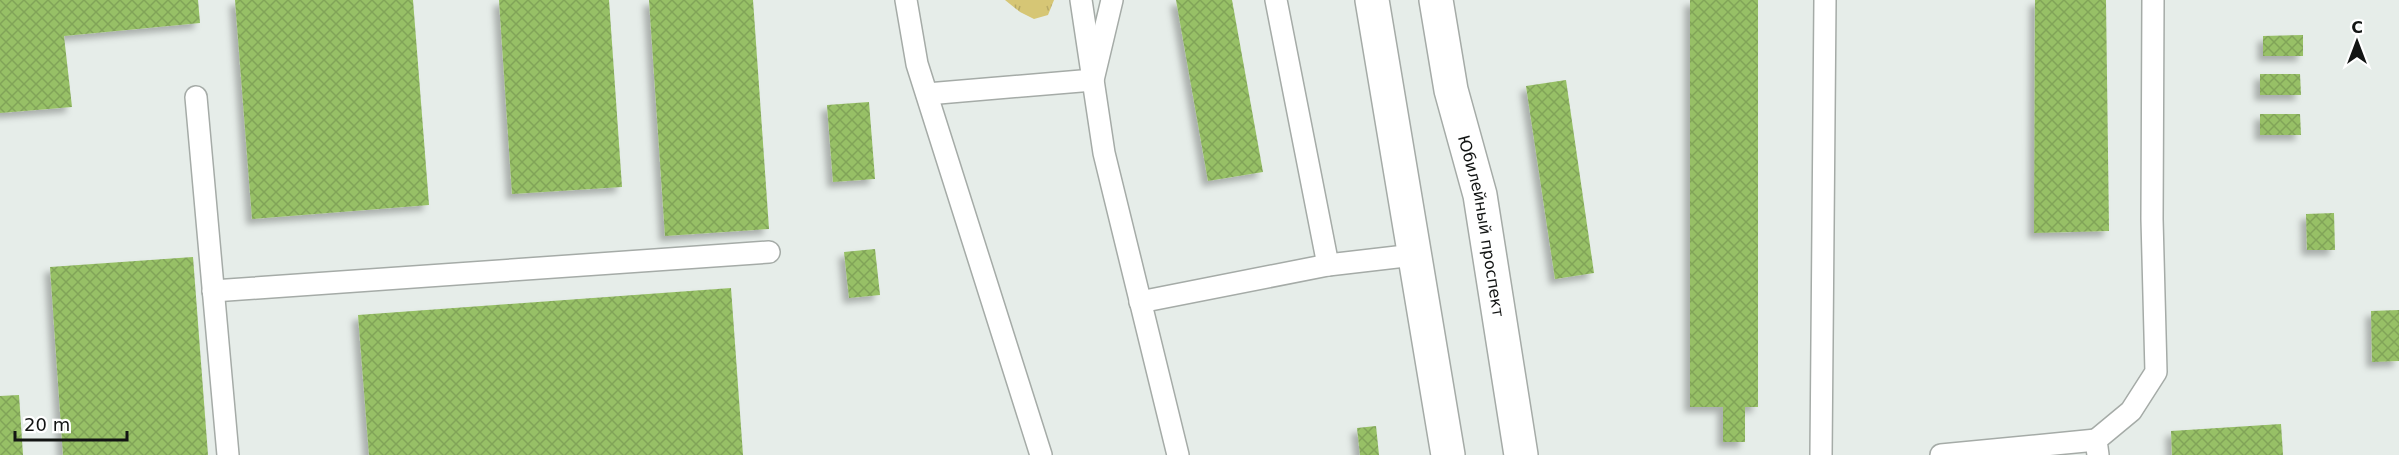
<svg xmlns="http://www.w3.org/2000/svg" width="2399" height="455" font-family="'DejaVu Sans',sans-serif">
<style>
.grass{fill:url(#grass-tufts)}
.building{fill:url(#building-cross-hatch);filter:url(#shadow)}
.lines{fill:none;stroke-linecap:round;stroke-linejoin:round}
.lane-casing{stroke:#a5aba7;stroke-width:24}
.secondary-casing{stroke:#a5aba7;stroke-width:36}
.lane{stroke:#fff;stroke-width:21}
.secondary{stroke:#fff;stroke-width:33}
.labels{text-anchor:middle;stroke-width:4.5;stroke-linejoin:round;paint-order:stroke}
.street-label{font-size:16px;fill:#121413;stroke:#fff}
</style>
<defs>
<pattern id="grass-tufts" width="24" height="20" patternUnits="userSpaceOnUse" patternTransform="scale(1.5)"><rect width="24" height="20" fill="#d6c675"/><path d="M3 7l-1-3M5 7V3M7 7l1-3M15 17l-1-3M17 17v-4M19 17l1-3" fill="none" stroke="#b7a964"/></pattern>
<pattern id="building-cross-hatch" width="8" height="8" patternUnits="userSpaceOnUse" patternTransform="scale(1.5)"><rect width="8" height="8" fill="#97c066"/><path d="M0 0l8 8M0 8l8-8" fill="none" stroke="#81a458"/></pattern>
<filter id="shadow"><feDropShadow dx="-5.5" dy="5.5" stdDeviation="3" flood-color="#0004"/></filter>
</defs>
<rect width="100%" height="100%" fill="#e6ede9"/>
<path class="grass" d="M 1005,0 L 1054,0 L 1048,15 L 1034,19 L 1020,12 Z"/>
<g class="building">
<path d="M 0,0 L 198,0 L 200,23 L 64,36 L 72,107 L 0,113 Z"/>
<path d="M 235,0 L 413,0 L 429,205 L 252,219 Z"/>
<path d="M 499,0 L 609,0 L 622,187 L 512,194 Z"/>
<path d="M 649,0 L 753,0 L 769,229 L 665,236 Z"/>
<path d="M 1176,0 L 1232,0 L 1263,172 L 1208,181 Z"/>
<path d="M 1690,0 L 1758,0 L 1758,407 L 1745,407 L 1745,442 L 1723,442 L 1723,407 L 1690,407 Z"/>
<path d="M 2035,0 L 2106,0 L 2109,231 L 2034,233 Z"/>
<path d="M 2303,35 L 2303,56 L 2263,56 L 2263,36 Z"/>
<path d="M 2260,74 L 2300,74 L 2301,95 L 2260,95 Z"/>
<path d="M 1566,80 L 1594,273 L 1555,279 L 1526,86 Z"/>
<path d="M 869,102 L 875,179 L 833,182 L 827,105 Z"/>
<path d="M 2260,114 L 2300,114 L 2301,135 L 2260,135 Z"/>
<path d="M 2334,213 L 2335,250 L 2307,250 L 2306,214 Z"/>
<path d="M 875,249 L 880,295 L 849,298 L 844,252 Z"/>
<path d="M 193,257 L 208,455 L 63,455 L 50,267 Z"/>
<path d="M 731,288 L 743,455 L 369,455 L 358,315 Z"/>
<path d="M 2399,310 L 2399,361 L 2372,362 L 2371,311 Z"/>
<path d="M 19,395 L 23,455 L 0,455 L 0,396 Z"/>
<path d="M 2281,424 L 2283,455 L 2172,455 L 2171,431 Z"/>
<path d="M 1376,426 L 1379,455 L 1360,455 L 1357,428 Z"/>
</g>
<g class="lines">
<g class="lane-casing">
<g id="lane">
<path d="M 906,0 L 917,64 L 1041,455"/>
<path d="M 1081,0 L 1104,153 L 1178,455"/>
<path d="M 1276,0 L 1328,265"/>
<path d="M 927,94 L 1093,80 L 1112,0"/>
<path d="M 196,97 L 228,455"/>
<path d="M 213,291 L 769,252"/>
<path d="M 1140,302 L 1328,265 L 1414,255"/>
<path d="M 1821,455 L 1825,0"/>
<path d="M 1941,455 L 2096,440"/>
<path d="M 2098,455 L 2096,440 L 2131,411 L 2156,372 L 2152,219 L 2153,0"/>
</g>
</g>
<g class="secondary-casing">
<g id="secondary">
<path d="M 1372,0 L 1448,455"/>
<path id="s1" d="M 1436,0 L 1451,90 L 1480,195 L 1521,455"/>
</g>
</g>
<use href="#lane" class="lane"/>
<use href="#secondary" class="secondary"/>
</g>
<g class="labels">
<g class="street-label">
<text dy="6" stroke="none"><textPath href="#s1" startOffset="231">Юбилейный проспект</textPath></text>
</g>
</g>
<g transform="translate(2357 42)" stroke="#ffffff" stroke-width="4.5" paint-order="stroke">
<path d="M0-4.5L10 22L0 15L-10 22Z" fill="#121413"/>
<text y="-9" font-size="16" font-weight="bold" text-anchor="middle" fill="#121413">С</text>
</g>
<path d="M15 431v9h112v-9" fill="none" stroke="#121413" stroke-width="3"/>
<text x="24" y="431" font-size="18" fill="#121413" stroke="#ffffff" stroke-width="4.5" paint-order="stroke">20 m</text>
</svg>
